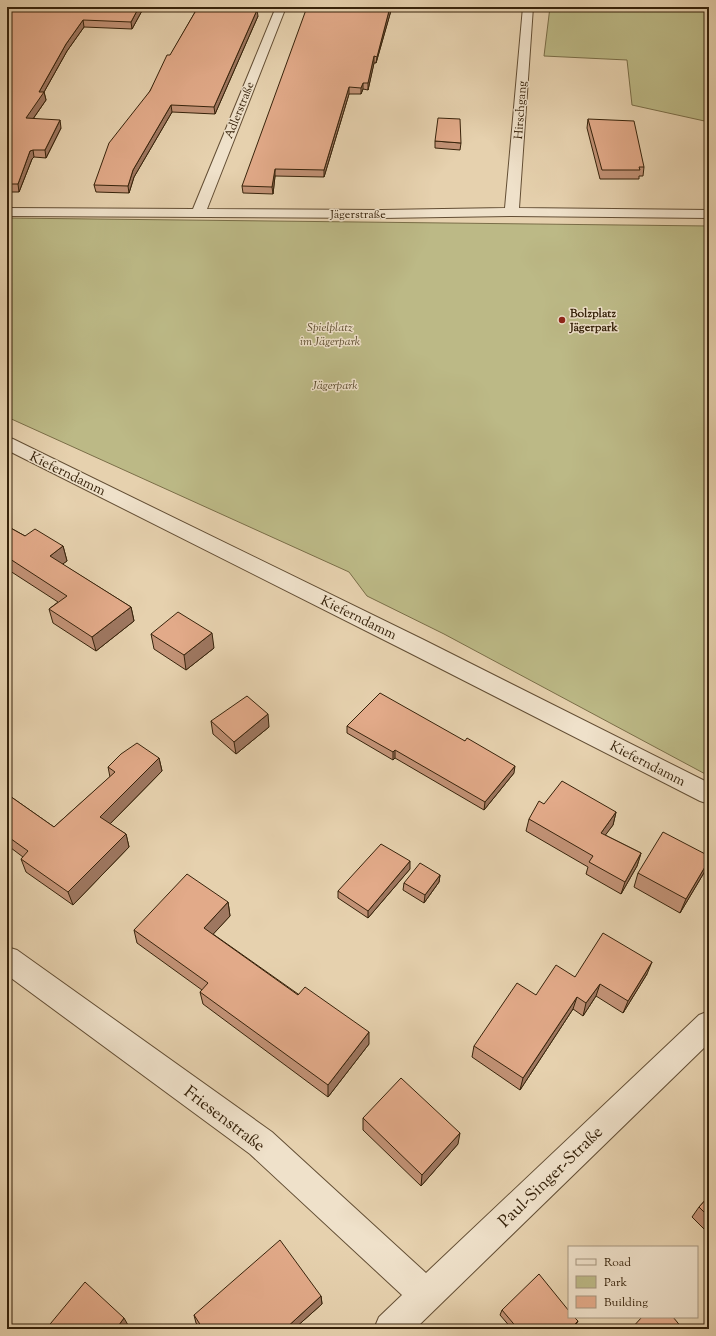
<svg xmlns="http://www.w3.org/2000/svg" width="716" height="1336" font-family="'Sorts Mill Goudy',serif">
<style>
.green{fill:#bcb986;stroke:#7a6e48}
.lines{fill:none;stroke-linecap:round;stroke-linejoin:round}
.minor-casing{stroke:#634e34;stroke-width:2}
.minor{fill:#efe1ca;fill-rule:evenodd}
.wall{fill:#c29276;stroke:#37230b}
.shaded-wall{fill:#9e7760;stroke:#37230b}
.building{fill:#e2aa89;stroke:#37230b}
.poi-dot{fill:#8f2418;stroke:#efe1ca;stroke-width:1.5}
.labels{text-anchor:middle;stroke-width:3;stroke-linejoin:round;paint-order:stroke}
.far-street-label{font-size:12px;fill:#37230b;stroke:#efe1ca}
.far-poi-label{font-size:12px;font-weight:bold;fill:#37230b;stroke:#efe1ca;text-anchor:start}
.far-park-label{font-size:12px;font-style:italic;fill:#58482a;stroke:#efe1ca}
.street-label{font-size:14px;fill:#37230b;stroke:#efe1ca}
.near-street-label{font-size:17px;fill:#37230b;stroke:#efe1ca}
</style>
<rect width="100%" height="100%" fill="#e6d1ae"/>
<filter id="stains"><feTurbulence type="fractalNoise" baseFrequency=".005" numOctaves="4"/><feColorMatrix values="0 0 0 0 .2 0 0 0 0 .09 0 0 0 0 .02 0 0 0 .5 -.17"/></filter>
<radialGradient id="worn" r=".72"><stop offset=".6" stop-color="#630" stop-opacity="0"/><stop offset="1" stop-color="#630" stop-opacity=".3"/></radialGradient>
<g class="green">
<path d="M 550,7 L 709,7 L 709,122 L 632,105 L 627,60 L 544,56 Z"/>
<path d="M 7,218 L 709,226 L 709,776 L 444,634 L 367,596 L 349,572 L 7,417 Z"/>
</g>
<g class="lines">
<g class="minor-casing">
<g id="minor">
<path d="M 276,7 L 286,7 L 207,209 L 381,210 L 505,208 L 523,7 L 533,7 L 519,208 L 709,210 L 709,218 L 512,216 L 381,218 L 7,216 L 7,208 L 193,209 Z"/>
<path d="M 7,437 L 13,439 L 424,640 L 709,783 L 709,804 L 700,801 L 408,652 L 7,450 Z"/>
<path d="M 7,947 L 17,950 L 272,1132 L 426,1273 L 699,1015 L 709,1011 L 709,1043 L 415,1329 L 374,1329 L 379,1317 L 402,1295 L 250,1154 L 7,975 Z"/>
</g>
</g>
<use href="#minor" class="minor"/>
</g>
<g class="wall">
<path d="M 7,7 L 144,7 L 132,29 L 84,27 L 67,51 L 44,92 L 46,100 L 33,119 L 61,128 L 46,158 L 34,157 L 32,159 L 19,192 L 7,192 Z"/>
<path d="M 198,7 L 229,7 L 228,8 L 258,16 L 215,114 L 172,112 L 134,177 L 129,193 L 96,192 L 94,185 L 150,91 Z"/>
<path d="M 392,7 L 376,63 L 374,63 L 368,90 L 363,89 L 361,94 L 349,94 L 324,177 L 275,176 L 273,194 L 243,193 L 242,186 Z"/>
<path d="M 588,119 L 644,167 L 643,176 L 639,176 L 639,179 L 600,179 L 587,128 Z"/>
<path d="M 435,141 L 461,143 L 460,150 L 435,148 Z"/>
<path d="M 7,526 L 25,536 L 63,546 L 67,561 L 62,564 L 131,607 L 134,621 L 96,651 L 53,623 L 49,609 L 58,602 L 7,569 Z"/>
<path d="M 151,634 L 214,648 L 186,670 L 154,649 Z"/>
<path d="M 211,721 L 269,727 L 236,754 L 213,734 Z"/>
<path d="M 347,726 L 465,741 L 514,773 L 484,810 L 395,758 L 393,760 L 347,733 Z"/>
<path d="M 159,758 L 162,771 L 110,824 L 126,834 L 129,847 L 73,905 L 26,872 L 21,859 L 23,857 L 7,845 L 7,794 L 54,827 L 110,777 L 108,767 Z"/>
<path d="M 544,804 L 616,812 L 613,825 L 605,835 L 641,853 L 637,866 L 621,894 L 586,874 L 588,867 L 526,831 L 529,819 Z"/>
<path d="M 410,869 L 368,918 L 338,898 L 338,891 Z"/>
<path d="M 705,871 L 680,913 L 634,887 L 638,873 Z"/>
<path d="M 440,875 L 439,882 L 424,903 L 403,890 L 404,883 Z"/>
<path d="M 228,902 L 230,916 L 213,934 L 369,1044 L 328,1097 L 203,1004 L 200,992 L 202,990 L 137,943 L 134,930 Z"/>
<path d="M 647,974 L 623,1013 L 596,996 L 583,1016 L 573,1009 L 520,1090 L 472,1057 L 474,1046 L 536,995 L 575,977 Z"/>
<path d="M 363,1118 L 458,1144 L 421,1186 L 363,1130 Z"/>
<path d="M 709,1196 L 709,1234 L 692,1217 L 699,1207 Z"/>
<path d="M 321,1296 L 322,1304 L 294,1329 L 201,1329 L 196,1323 L 194,1315 Z"/>
<path d="M 502,1310 L 578,1321 L 575,1326 L 572,1329 L 512,1329 L 500,1315 Z"/>
</g>
<g class="shaded-wall">
<path d="M 139,7 L 144,7 L 132,29 L 131,22 Z"/>
<path d="M 390,7 L 392,7 L 376,63 L 377,57 Z"/>
<path d="M 257,10 L 258,16 L 215,114 L 214,107 Z"/>
<path d="M 83,20 L 84,27 L 67,51 L 44,92 L 46,100 L 28,126 L 26,118 L 39,92 L 66,44 Z"/>
<path d="M 374,56 L 374,63 L 368,90 L 368,83 Z"/>
<path d="M 363,83 L 363,89 L 361,94 L 361,88 Z"/>
<path d="M 349,87 L 349,94 L 324,177 L 324,170 Z"/>
<path d="M 171,105 L 172,112 L 134,177 L 129,193 L 128,186 L 133,170 Z"/>
<path d="M 60,120 L 61,128 L 46,158 L 45,150 Z"/>
<path d="M 33,150 L 34,157 L 32,159 L 19,192 L 18,184 L 30,151 Z"/>
<path d="M 275,169 L 275,176 L 273,194 L 272,187 Z"/>
<path d="M 63,546 L 67,561 L 53,571 L 50,556 Z"/>
<path d="M 131,607 L 134,621 L 96,651 L 92,637 Z"/>
<path d="M 212,633 L 214,648 L 186,670 L 184,655 Z"/>
<path d="M 268,714 L 269,727 L 236,754 L 234,742 Z"/>
<path d="M 395,750 L 395,758 L 393,760 L 393,752 Z"/>
<path d="M 159,758 L 162,771 L 104,830 L 100,817 Z"/>
<path d="M 515,766 L 514,773 L 484,810 L 485,802 Z"/>
<path d="M 616,812 L 613,825 L 598,845 L 601,833 Z"/>
<path d="M 126,834 L 129,847 L 73,905 L 68,892 Z"/>
<path d="M 641,853 L 637,866 L 621,894 L 625,882 Z"/>
<path d="M 709,860 L 705,871 L 680,913 L 686,899 Z"/>
<path d="M 410,861 L 410,869 L 368,918 L 368,911 Z"/>
<path d="M 440,875 L 439,882 L 424,903 L 425,895 Z"/>
<path d="M 228,902 L 230,916 L 206,942 L 204,928 Z"/>
<path d="M 652,962 L 647,974 L 623,1013 L 628,1001 Z"/>
<path d="M 600,984 L 596,996 L 583,1016 L 586,1003 Z"/>
<path d="M 577,997 L 573,1009 L 520,1090 L 523,1078 Z"/>
<path d="M 369,1032 L 369,1044 L 328,1097 L 328,1085 Z"/>
<path d="M 460,1133 L 458,1144 L 421,1186 L 422,1175 Z"/>
<path d="M 321,1296 L 322,1304 L 294,1329 L 285,1329 Z"/>
<path d="M 124,1318 L 128,1325 L 125,1329 L 116,1329 Z"/>
<path d="M 578,1321 L 575,1326 L 572,1329 L 570,1329 Z"/>
</g>
<g class="building">
<path d="M 7,7 L 139,7 L 131,22 L 83,20 L 66,44 L 39,92 L 44,92 L 26,118 L 60,120 L 45,150 L 33,150 L 30,151 L 18,184 L 7,184 Z"/>
<path d="M 198,7 L 225,7 L 224,8 L 257,10 L 214,107 L 171,105 L 133,170 L 128,186 L 94,185 L 109,143 L 150,91 L 167,55 L 170,55 Z"/>
<path d="M 307,7 L 390,7 L 377,57 L 374,56 L 368,83 L 363,83 L 361,88 L 349,87 L 324,170 L 275,169 L 272,187 L 242,186 Z"/>
<path d="M 438,118 L 460,119 L 461,143 L 435,141 Z"/>
<path d="M 588,119 L 634,121 L 644,167 L 639,167 L 640,170 L 602,170 Z"/>
<path d="M 7,526 L 25,536 L 35,529 L 63,546 L 50,556 L 131,607 L 92,637 L 49,609 L 67,596 L 7,557 Z"/>
<path d="M 178,612 L 212,633 L 184,655 L 151,634 Z"/>
<path d="M 380,693 L 465,741 L 467,738 L 515,766 L 485,802 L 395,750 L 393,752 L 347,726 Z"/>
<path d="M 247,696 L 268,714 L 234,742 L 211,721 Z"/>
<path d="M 137,743 L 159,758 L 100,817 L 126,834 L 68,892 L 21,859 L 28,851 L 7,836 L 7,794 L 54,827 L 115,772 L 108,767 L 121,754 Z"/>
<path d="M 562,781 L 616,812 L 601,833 L 641,853 L 625,882 L 589,862 L 593,856 L 529,819 L 539,801 L 544,804 Z"/>
<path d="M 663,832 L 709,856 L 709,860 L 686,899 L 638,873 Z"/>
<path d="M 381,844 L 410,861 L 368,911 L 338,891 Z"/>
<path d="M 420,863 L 440,875 L 425,895 L 404,883 Z"/>
<path d="M 187,874 L 228,902 L 204,928 L 298,995 L 305,987 L 369,1032 L 328,1085 L 200,992 L 208,983 L 134,930 Z"/>
<path d="M 603,933 L 652,962 L 628,1001 L 600,984 L 586,1003 L 577,997 L 523,1078 L 474,1046 L 517,983 L 536,995 L 556,965 L 575,977 Z"/>
<path d="M 401,1078 L 460,1133 L 422,1175 L 363,1118 Z"/>
<path d="M 709,1196 L 709,1217 L 699,1207 Z"/>
<path d="M 280,1240 L 321,1296 L 285,1329 L 203,1329 L 194,1315 Z"/>
<path d="M 539,1274 L 569,1311 L 569,1317 L 574,1317 L 578,1321 L 570,1329 L 518,1329 L 502,1310 Z"/>
<path d="M 85,1282 L 124,1318 L 116,1329 L 46,1329 Z"/>
<path d="M 642,1317 L 673,1317 L 682,1328 L 682,1329 L 631,1329 Z"/>
</g>
<circle class="poi-dot" cx="562" cy="320" r="4"/>
<g class="labels">
<g class="far-street-label">
<text transform="translate(239 110) rotate(-68)" y="4">Adlerstraße</text>
<text transform="translate(520 110) rotate(-86)" y="4">Hirschgang</text>
<text x="358" y="218">Jägerstraße</text>
</g>
<g class="far-poi-label">
<text x="570" y="317">Bolzplatz<tspan x="570" dy="14">Jägerpark</tspan></text>
</g>
<g class="far-park-label">
<text x="330" y="331">Spielplatz<tspan x="330" dy="14">im Jägerpark</tspan></text>
<text x="335" y="389">Jägerpark</text>
</g>
<g class="street-label">
<text transform="translate(68 473) rotate(26)" y="5">Kieferndamm</text>
<text transform="translate(359 617) rotate(26)" y="5">Kieferndamm</text>
<text transform="translate(648 763) rotate(27)" y="5">Kieferndamm</text>
</g>
<g class="near-street-label">
<text transform="translate(225 1118) rotate(37)" y="6">Friesenstraße</text>
<text transform="translate(550 1176) rotate(-44)" y="6">Paul-Singer-Straße</text>
</g>
</g>
<rect width="716" height="1336" fill="none" stroke="#e6d1ae" stroke-width="24"/>
<rect x="8" y="8" width="700" height="1320" fill="none" stroke="#37230b" stroke-width="2"/>
<rect x="12" y="12" width="692" height="1312" fill="none" stroke="#37230b"/>
<rect x="568" y="1246" width="130" height="72" fill="#efe1ca" stroke="#a5957e"/>
<rect x="576" y="1259" width="20" height="6" fill="#efe1ca" stroke="#a5957e"/>
<text x="604" y="1266" font-size="12" fill="#37230b">Road</text>
<rect x="576" y="1276" width="20" height="12" fill="#bcb986" stroke="#a5957e"/>
<text x="604" y="1286" font-size="12" fill="#37230b">Park</text>
<rect x="576" y="1296" width="20" height="12" fill="#e2aa89" stroke="#a5957e"/>
<text x="604" y="1306" font-size="12" fill="#37230b">Building</text>
<rect width="100%" height="100%" filter="url(#stains)"/>
<rect width="100%" height="100%" fill="url(#worn)"/>
</svg>
